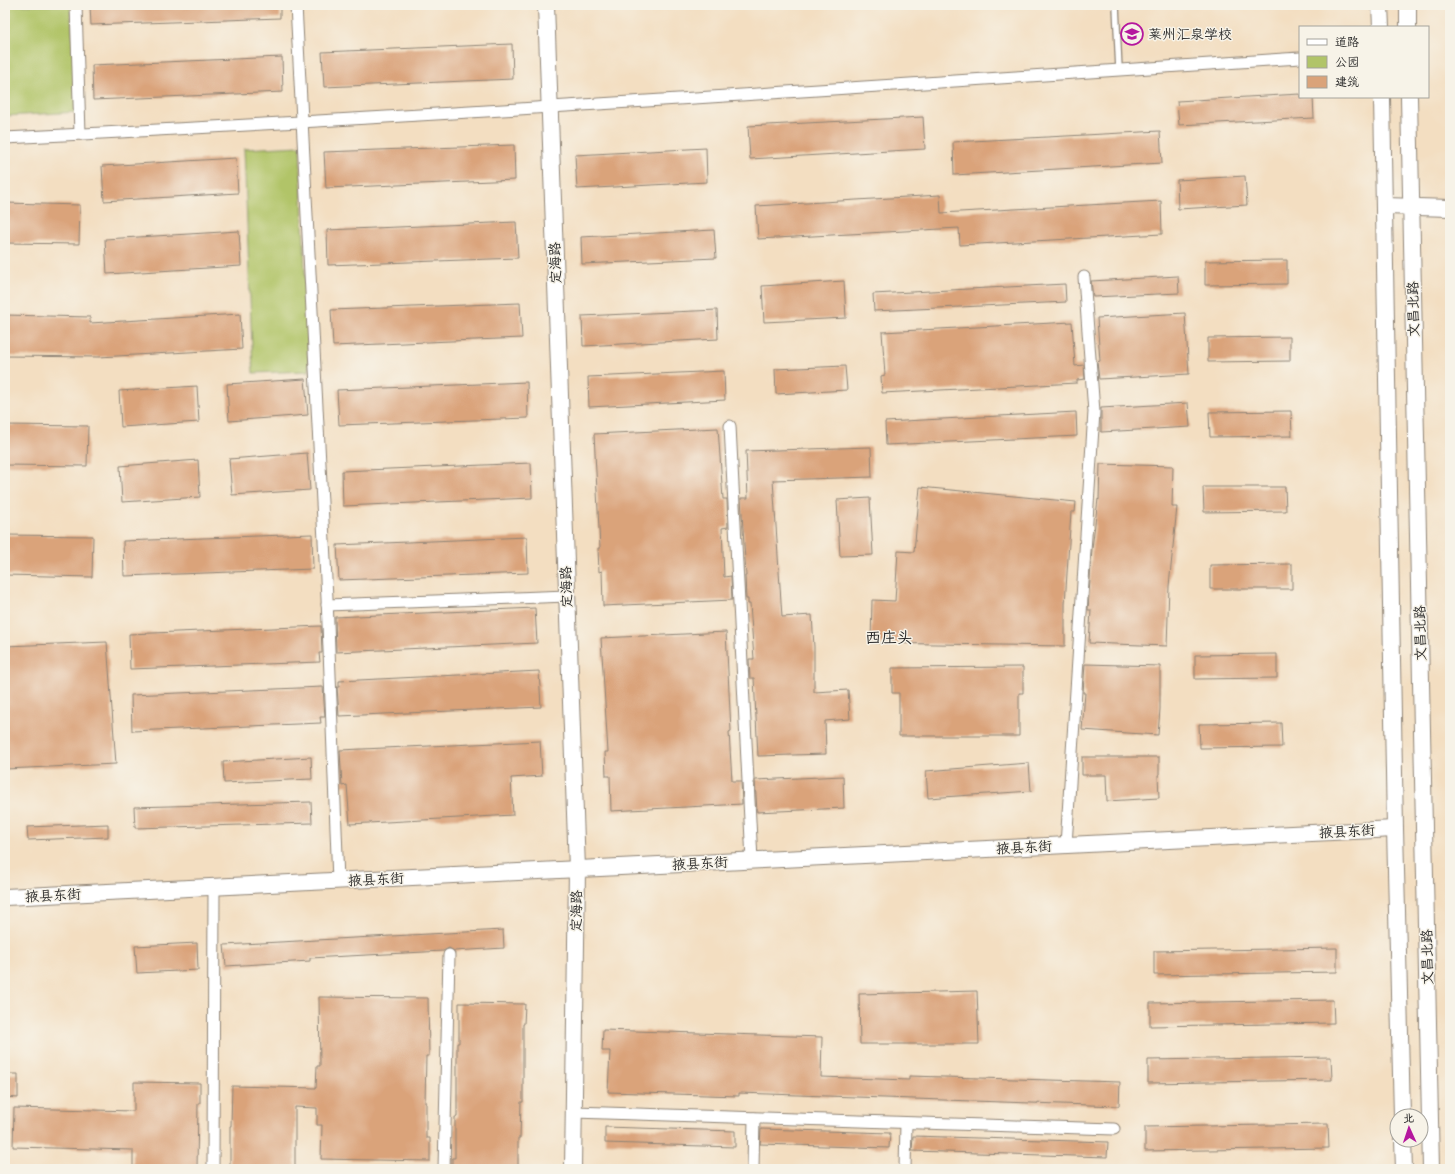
<svg xmlns="http://www.w3.org/2000/svg" width="1455" height="1174" font-family="Mali,'LXGW WenKai TC',sans-serif">
<style>
.green{fill:#b1c468;stroke:#6e784a}
.building{fill:#daa37a}
.lines{fill:none;stroke-linecap:round;stroke-linejoin:round}
.lane-casing{stroke:#8f8476;stroke-width:8}
.street-casing{stroke:#8f8476;stroke-width:13}
.secondary-casing{stroke:#8f8476;stroke-width:18}
.lane{stroke:#fff;stroke-width:5.5}
.street{stroke:#fff;stroke-width:11}
.secondary{stroke:#fff;stroke-width:16}
.labels{text-anchor:middle;stroke-width:3;stroke-linejoin:round;paint-order:stroke}
.poi-label{font-size:14px;fill:#2b2b2b;stroke:#f7f3e8;text-anchor:start}
.street-label{font-size:14px;fill:#2b2b2b;stroke:#f7f3e8}
.quarter-label{font-size:16px;fill:#2b2b2b;stroke:#f7f3e8}
</style>
<rect width="100%" height="100%" fill="#f7f3e8"/>
<filter id="ink" filterUnits="userSpaceOnUse"><feTurbulence type="fractalNoise" baseFrequency=".025" numOctaves="2"/><feDisplacementMap in="SourceGraphic" scale="8" xChannelSelector="R" yChannelSelector="G"/><feConvolveMatrix kernelMatrix="1 2 1 2 8 2 1 2 1" color-interpolation-filters="sRGB"/></filter>
<filter id="wash" filterUnits="userSpaceOnUse"><feTurbulence type="fractalNoise" baseFrequency=".012" numOctaves="4" result="noise"/><feDisplacementMap in="SourceGraphic" scale="16" xChannelSelector="R" yChannelSelector="G"/><feGaussianBlur stdDeviation="0.9" result="paint"/><feColorMatrix in="noise" values="0 0 0 0 0 0 0 0 0 0 0 0 0 0 0 0 0 1.4 0 .05"/><feComposite in="paint" operator="in"/></filter>
<g filter="url(#wash)">
<rect width="100%" height="100%" fill="#f3dec1"/>
<g class="green">
<path d="M 5,5 L 70,5 L 79,112 L 5,116 Z"/>
<path d="M 300,146 L 309,371 L 253,373 L 244,149 Z"/>
</g>
<g id="blocks">
<g class="building">
<path d="M 90,5 L 280,5 L 280,18 L 91,25 Z"/>
<path d="M 512,44 L 513,79 L 324,87 L 322,52 Z"/>
<path d="M 282,57 L 283,92 L 93,100 L 92,65 Z"/>
<path d="M 1300,94 L 1300,97 L 1313,97 L 1314,118 L 1179,125 L 1177,101 Z"/>
<path d="M 923,117 L 925,149 L 750,159 L 748,126 Z"/>
<path d="M 1160,131 L 1162,163 L 954,175 L 953,142 Z"/>
<path d="M 514,145 L 515,180 L 326,188 L 324,152 Z"/>
<path d="M 706,148 L 707,182 L 577,189 L 575,155 Z"/>
<path d="M 236,158 L 238,193 L 104,201 L 102,166 Z"/>
<path d="M 1245,176 L 1247,205 L 1178,209 L 1177,180 Z"/>
<path d="M 940,195 L 941,213 L 1161,201 L 1162,234 L 960,245 L 959,228 L 758,239 L 756,206 Z"/>
<path d="M 5,203 L 80,205 L 79,244 L 5,243 Z"/>
<path d="M 516,222 L 518,258 L 328,265 L 327,230 Z"/>
<path d="M 714,230 L 716,258 L 582,264 L 581,237 Z"/>
<path d="M 239,231 L 241,266 L 107,274 L 105,239 Z"/>
<path d="M 1287,260 L 1287,284 L 1205,285 L 1205,261 Z"/>
<path d="M 1178,276 L 1179,293 L 1093,297 L 1091,281 Z"/>
<path d="M 844,281 L 846,318 L 764,322 L 762,286 Z"/>
<path d="M 1065,284 L 1066,302 L 874,311 L 873,294 Z"/>
<path d="M 520,303 L 522,338 L 333,346 L 331,310 Z"/>
<path d="M 717,310 L 718,339 L 583,346 L 582,316 Z"/>
<path d="M 1185,313 L 1189,374 L 1099,379 L 1097,362 L 1100,361 L 1097,318 Z"/>
<path d="M 240,314 L 242,349 L 99,357 L 5,356 L 5,315 L 90,317 L 90,323 Z"/>
<path d="M 1072,322 L 1075,366 L 1084,365 L 1085,379 L 1077,380 L 1077,383 L 882,393 L 881,376 L 885,375 L 882,332 Z"/>
<path d="M 1290,337 L 1290,361 L 1208,362 L 1208,338 Z"/>
<path d="M 845,366 L 847,390 L 776,394 L 775,369 Z"/>
<path d="M 724,371 L 725,400 L 589,407 L 588,377 Z"/>
<path d="M 305,379 L 308,415 L 229,421 L 227,384 Z"/>
<path d="M 527,382 L 528,418 L 339,425 L 337,390 Z"/>
<path d="M 197,386 L 199,422 L 121,427 L 119,391 Z"/>
<path d="M 1188,403 L 1190,427 L 1101,432 L 1101,408 Z"/>
<path d="M 1291,411 L 1292,436 L 1210,437 L 1209,412 Z"/>
<path d="M 1076,412 L 1077,436 L 886,445 L 885,422 Z"/>
<path d="M 5,425 L 88,426 L 87,466 L 5,465 Z"/>
<path d="M 718,428 L 723,499 L 727,499 L 728,527 L 722,528 L 724,577 L 731,576 L 732,600 L 603,606 L 602,571 L 599,572 L 598,548 L 600,548 L 594,434 Z"/>
<path d="M 871,447 L 872,477 L 773,480 L 782,617 L 812,615 L 814,647 L 814,692 L 848,690 L 850,719 L 825,721 L 826,754 L 758,756 L 754,678 L 750,678 L 749,659 L 754,659 L 750,604 L 748,604 L 748,599 L 746,599 L 745,576 L 746,576 L 741,498 L 748,498 L 746,451 Z"/>
<path d="M 307,453 L 310,490 L 232,495 L 229,459 Z"/>
<path d="M 198,460 L 200,497 L 122,502 L 120,466 Z"/>
<path d="M 531,463 L 532,498 L 343,506 L 342,471 Z"/>
<path d="M 1100,464 L 1173,466 L 1172,507 L 1177,507 L 1169,586 L 1167,646 L 1089,643 L 1091,610 L 1088,610 L 1092,549 L 1098,499 L 1099,500 Z"/>
<path d="M 920,487 L 1076,502 L 1075,512 L 1071,512 L 1065,604 L 1065,646 L 871,643 L 872,600 L 895,601 L 898,551 L 914,552 Z"/>
<path d="M 1203,487 L 1285,487 L 1286,511 L 1204,512 Z"/>
<path d="M 870,498 L 873,555 L 840,556 L 837,500 Z"/>
<path d="M 312,534 L 313,569 L 124,576 L 123,541 Z"/>
<path d="M 5,535 L 93,536 L 92,577 L 5,575 Z"/>
<path d="M 527,537 L 528,573 L 339,580 L 337,545 Z"/>
<path d="M 1292,564 L 1292,589 L 1210,589 L 1210,565 Z"/>
<path d="M 535,608 L 537,643 L 336,652 L 335,617 Z"/>
<path d="M 321,626 L 322,653 L 319,653 L 320,662 L 130,669 L 129,634 Z"/>
<path d="M 726,632 L 731,731 L 729,732 L 732,781 L 741,781 L 742,804 L 611,811 L 610,776 L 606,776 L 605,752 L 608,752 L 601,638 Z"/>
<path d="M 107,642 L 116,764 L 5,769 L 5,646 Z"/>
<path d="M 1277,654 L 1277,678 L 1195,679 L 1195,655 Z"/>
<path d="M 1085,664 L 1160,666 L 1160,709 L 1158,735 L 1082,730 L 1085,693 L 1083,693 Z"/>
<path d="M 1023,667 L 1023,693 L 1019,693 L 1019,736 L 899,736 L 899,693 L 892,693 L 892,668 Z"/>
<path d="M 539,671 L 541,707 L 339,716 L 337,687 L 339,687 L 339,681 Z"/>
<path d="M 323,687 L 325,717 L 320,717 L 321,723 L 132,731 L 131,695 Z"/>
<path d="M 1281,723 L 1282,747 L 1200,748 L 1199,724 Z"/>
<path d="M 540,741 L 542,776 L 511,778 L 513,815 L 350,824 L 347,785 L 342,786 L 340,750 Z"/>
<path d="M 311,757 L 312,779 L 224,783 L 223,762 Z"/>
<path d="M 1082,757 L 1159,757 L 1159,775 L 1158,775 L 1159,798 L 1107,801 L 1106,775 L 1082,775 Z"/>
<path d="M 1029,763 L 1031,791 L 928,798 L 926,771 Z"/>
<path d="M 843,776 L 844,808 L 757,812 L 755,780 Z"/>
<path d="M 311,802 L 312,823 L 135,828 L 134,807 Z"/>
<path d="M 108,824 L 108,837 L 28,840 L 27,827 Z"/>
<path d="M 503,930 L 504,948 L 454,951 L 449,948 L 443,951 L 310,958 L 310,961 L 226,966 L 224,945 Z"/>
<path d="M 197,943 L 198,970 L 137,973 L 135,946 Z"/>
<path d="M 1337,948 L 1337,972 L 1154,975 L 1154,951 Z"/>
<path d="M 977,991 L 979,1044 L 860,1044 L 859,994 Z"/>
<path d="M 319,997 L 428,998 L 429,1056 L 426,1056 L 425,1103 L 426,1103 L 426,1138 L 430,1138 L 430,1161 L 321,1159 L 322,1125 L 317,1125 L 317,1108 L 295,1107 L 295,1169 L 230,1169 L 230,1126 L 231,1126 L 232,1086 L 316,1088 L 317,1066 L 320,1066 Z"/>
<path d="M 1333,1000 L 1334,1023 L 1150,1026 L 1150,1003 Z"/>
<path d="M 459,1003 L 525,1004 L 524,1024 L 523,1024 L 523,1102 L 521,1102 L 520,1138 L 518,1138 L 518,1169 L 452,1169 L 452,1158 L 455,1158 L 455,1117 L 457,1117 L 457,1043 L 459,1043 Z"/>
<path d="M 603,1030 L 822,1037 L 821,1077 L 909,1080 L 909,1076 L 1120,1082 L 1119,1106 L 739,1093 L 739,1096 L 608,1092 L 610,1051 L 602,1051 Z"/>
<path d="M 1331,1057 L 1332,1080 L 1148,1083 L 1148,1060 Z"/>
<path d="M 5,1074 L 18,1074 L 18,1098 L 5,1097 Z"/>
<path d="M 134,1082 L 200,1083 L 200,1103 L 198,1103 L 197,1169 L 133,1169 L 133,1150 L 13,1147 L 14,1108 L 134,1111 Z"/>
<path d="M 1328,1124 L 1329,1148 L 1145,1151 L 1145,1127 Z"/>
<path d="M 605,1127 L 735,1131 L 735,1147 L 605,1143 Z"/>
<path d="M 761,1129 L 890,1133 L 889,1148 L 760,1144 Z"/>
<path d="M 913,1136 L 1108,1142 L 1107,1157 L 912,1151 Z"/>
</g>
</g>
</g>
<g filter="url(#ink)">
<use href="#blocks" fill-opacity="0" stroke="#8f8476" stroke-width="1"/>
<g class="lines">
<g class="lane-casing">
<path id="lane" d="M 1116,5 L 1119,70"/>
</g>
<g class="street-casing">
<g id="street">
<path d="M 76,5 L 80,134"/>
<path d="M 296,5 L 327,598 L 338,881"/>
<path d="M 5,138 C 437,116 868,87 1300,58"/>
<path d="M 730,426 L 752,860"/>
<path d="M 327,605 L 567,596"/>
<path d="M 1066,845 L 1094,412 L 1084,277"/>
<path d="M 574,1112 L 1114,1129"/>
<path d="M 213,1169 L 214,887"/>
<path d="M 444,1169 L 449,955"/>
<path d="M 753,1169 L 754,1118"/>
<path d="M 905,1169 L 906,1123"/>
</g>
</g>
<g class="secondary-casing">
<g id="secondary">
<path d="M 546,5 L 577,869 L 573,1169"/>
<path d="M 1380,5 L 1381,27"/>
<path d="M 1408,5 L 1408,27"/>
<path d="M 1382,97 L 1395,829 L 1402,1116"/>
<path d="M 1409,97 L 1431,1169"/>
<path d="M 1385,206 L 1450,208"/>
<path d="M 5,897 L 1395,829"/>
<path d="M 1403,1140 L 1404,1169"/>
</g>
</g>
<use href="#lane" class="lane"/>
<use href="#street" class="street"/>
<use href="#secondary" class="secondary"/>
</g>
</g>
<defs>
<g id="school-ring" transform="scale(1.15)"><circle r="9.5" fill="#f7f3e8" stroke="#b5179e" stroke-width="1.5"/><path d="M0-5L7-2L0 1L-7-2ZM-4 1L0 2.5L4 1V4Q0 6-4 4Z" fill="#b5179e"/></g>
</defs>
<g fill-rule="evenodd">
<use href="#school-ring" x="1132" y="34"/>
</g>
<g class="labels">
<g class="poi-label">
<text x="1148" y="39">莱州汇泉学校</text>
</g>
<g class="street-label">
<text transform="translate(555 263) rotate(-92)" y="5">定海路</text>
<text transform="translate(1413 309) rotate(-91)" y="5">文昌北路</text>
<text transform="translate(566 587) rotate(-92)" y="5">定海路</text>
<text transform="translate(1420 633) rotate(-91)" y="5">文昌北路</text>
<text transform="translate(1347 831) rotate(-3)" y="5">掖县东街</text>
<text transform="translate(1024 847) rotate(-3)" y="5">掖县东街</text>
<text transform="translate(700 863) rotate(-3)" y="5">掖县东街</text>
<text transform="translate(376 879) rotate(-3)" y="5">掖县东街</text>
<text transform="translate(53 895) rotate(-3)" y="5">掖县东街</text>
<text transform="translate(576 911) rotate(-89)" y="5">定海路</text>
<text transform="translate(1427 957) rotate(-91)" y="5">文昌北路</text>
</g>
<g class="quarter-label">
<text x="889" y="643">西庄头</text>
</g>
</g>
<rect width="1455" height="1174" fill="none" stroke="#f7f3e8" stroke-width="20"/>
<rect x="1299" y="26" width="130" height="72" fill="#f7f3e8" stroke="#a5a39c"/>
<rect x="1307" y="39" width="20" height="6" fill="#ffffff" stroke="#a5a39c"/>
<text x="1335" y="46" font-size="12" fill="#2b2b2b">道路</text>
<rect x="1307" y="56" width="20" height="12" fill="#b1c468" stroke="#a5a39c"/>
<text x="1335" y="66" font-size="12" fill="#2b2b2b">公园</text>
<rect x="1307" y="76" width="20" height="12" fill="#daa37a" stroke="#a5a39c"/>
<text x="1335" y="86" font-size="12" fill="#2b2b2b">建筑</text>
<g transform="translate(1409 1128) rotate(357)"><circle r="19" fill="#f7f3e8" stroke="#a5a39c"/>
<path d="M0-3L7 15L0 10L-7 15Z" fill="#b5179e"/>
<text y="-6" font-size="11" font-weight="bold" text-anchor="middle" fill="#2b2b2b">北</text>
</g>
</svg>
